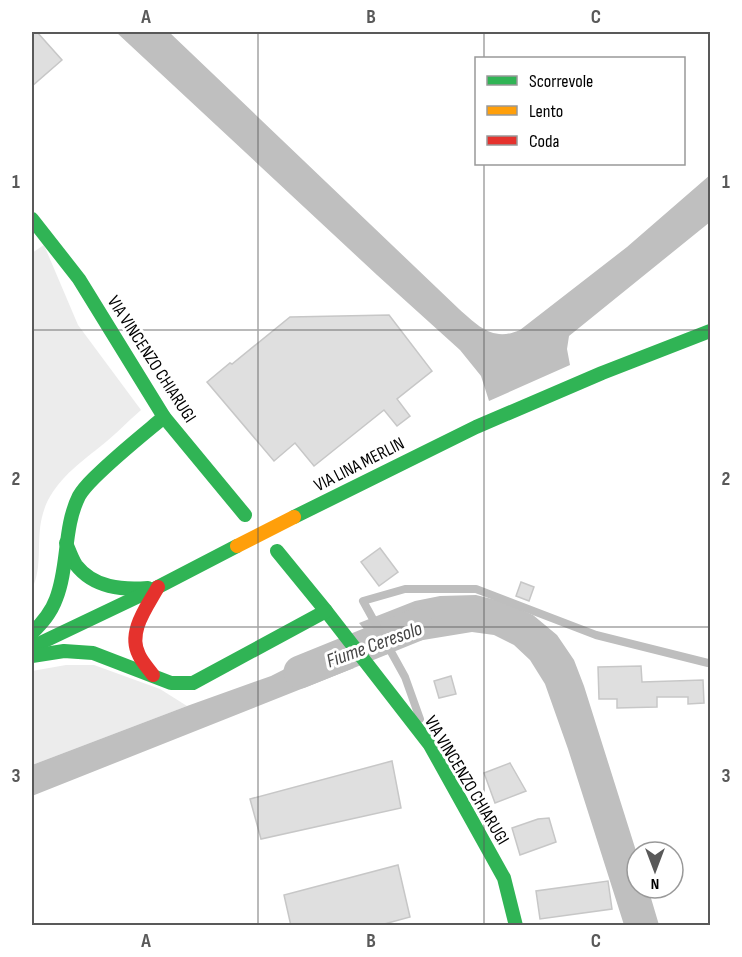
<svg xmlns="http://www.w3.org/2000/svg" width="742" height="957" font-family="'Sofia Sans Condensed',sans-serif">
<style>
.green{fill:#ececec}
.water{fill:#bfbfbf}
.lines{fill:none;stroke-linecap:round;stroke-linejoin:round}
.river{stroke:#bfbfbf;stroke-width:33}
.building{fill:#dfdfdf;stroke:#c7c7c7;stroke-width:1.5}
.lane{stroke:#bebebe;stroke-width:8}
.fast{stroke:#30b455;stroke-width:14}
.jam{stroke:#e5322d;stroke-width:14}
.slow-bridge{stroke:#ff9f0a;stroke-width:14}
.grid{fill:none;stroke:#595959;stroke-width:1.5;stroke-opacity:0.55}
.labels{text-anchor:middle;stroke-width:6;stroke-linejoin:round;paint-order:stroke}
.street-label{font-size:18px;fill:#000;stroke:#fff}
.water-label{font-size:20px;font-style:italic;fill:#444;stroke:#fff}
.neatline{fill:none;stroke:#595959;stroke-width:2}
.grid-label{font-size:20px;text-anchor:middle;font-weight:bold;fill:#595959}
</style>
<rect width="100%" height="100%" fill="#fff"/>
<g class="green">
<path d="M 44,245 L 78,325 L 141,410 C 126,423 112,438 96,450 C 73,468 49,487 42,517 C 36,541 43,567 32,589 L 32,253 Z"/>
<path d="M 66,665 L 94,665 L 160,689 L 187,706 L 32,765 L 32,671 Z"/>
</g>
<g class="water">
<path d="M 116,32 L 169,32 L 459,309 C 478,326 493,342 520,330 L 627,247 L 710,175 L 710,222 L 569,336 L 567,349 L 570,365 L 489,401 L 481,376 L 460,350 L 377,275 Z"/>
<path d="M 476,595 L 504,602 L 533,615 L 557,635 L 574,660 L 584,686 L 637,854 L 637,888 L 648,888 L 659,925 L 624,925 L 568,749 L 545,684 L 530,660 L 514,645 L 494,635 L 472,632 L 417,641 L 385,655 L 359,623 L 415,601 L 440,596 Z"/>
<path d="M 332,645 L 354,668 L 32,796 L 32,765 L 187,706 L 271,676 Z"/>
</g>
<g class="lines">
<path class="river" d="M 300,672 L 416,625"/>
</g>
<g class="building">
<path d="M 32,32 L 37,32 L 62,60 L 32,86 Z"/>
<path d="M 389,315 L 432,371 L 397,399 L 410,416 L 397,426 L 384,410 L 314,466 L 295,443 L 274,461 L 207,382 L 230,363 L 232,364 L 290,317 Z"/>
<path d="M 380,548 L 398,572 L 379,586 L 361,562 Z"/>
<path d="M 521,582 L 534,587 L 529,601 L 516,596 Z"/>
<path d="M 641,666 L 642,682 L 703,680 L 704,703 L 688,704 L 688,697 L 657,697 L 657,707 L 617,708 L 617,699 L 599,699 L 598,667 Z"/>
<path d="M 451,676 L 456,694 L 439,698 L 434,681 Z"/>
<path d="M 392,761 L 401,808 L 261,839 L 250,799 Z"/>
<path d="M 510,763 L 526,791 L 495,803 L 484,773 Z"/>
<path d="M 549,818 L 556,842 L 520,855 L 512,828 L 538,819 Z"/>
<path d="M 398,865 L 410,917 L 377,926 L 291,926 L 284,895 Z"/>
<path d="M 608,881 L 612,909 L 540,919 L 536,891 Z"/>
</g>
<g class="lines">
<path class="lane" d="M 420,719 L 405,677 L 363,601 L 405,589 L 476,589 L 596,635 L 708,663"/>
<g class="fast">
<path d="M 32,219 L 79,279 L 164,417 L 245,515"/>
<path d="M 294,517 L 476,427 L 602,373 L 710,331"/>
<path d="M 66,543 C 69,550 72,559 76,565 C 94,588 122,590 148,588"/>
<path d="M 277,551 L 326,611 L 430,745 L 504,878 L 516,926"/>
<path d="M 32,633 C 42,623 51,613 56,599 C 69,566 63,528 79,496 C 83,489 89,483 94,478 C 116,456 140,437 164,417"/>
<path d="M 32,647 L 158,587 L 237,546"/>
<path d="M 32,656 L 64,651 L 93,653 L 171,683 L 193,683 L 326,611"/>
</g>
<path class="jam" d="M 153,675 C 148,668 142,662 139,655 C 127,632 147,607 158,587"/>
<path class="slow-bridge" d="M 237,546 L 294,517"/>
</g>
<path class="grid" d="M 258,32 L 258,926M 484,32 L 484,58M 484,164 L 484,926M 32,330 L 710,330M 32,627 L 710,627"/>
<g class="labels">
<g class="street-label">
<text transform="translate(152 359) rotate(57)" y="6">VIA VINCENZO CHIARUGI</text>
<text transform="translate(359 464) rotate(-27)" y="6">VIA LINA MERLIN</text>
<text transform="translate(467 780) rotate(59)" y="6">VIA VINCENZO CHIARUGI</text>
</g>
<g class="water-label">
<text transform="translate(374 644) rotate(-20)" y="7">Fiume Ceresolo</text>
</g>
</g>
<rect width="742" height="957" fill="none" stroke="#ffffff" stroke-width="66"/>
<rect x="475" y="57" width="210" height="108" fill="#ffffff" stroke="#999999" stroke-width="1.5"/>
<rect x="487" y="76" width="30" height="9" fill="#30b455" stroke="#999999" stroke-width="1.5"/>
<text x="529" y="87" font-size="18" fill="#000000">Scorrevole</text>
<rect x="487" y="106" width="30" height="9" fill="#ff9f0a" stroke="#999999" stroke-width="1.5"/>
<text x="529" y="117" font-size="18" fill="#000000">Lento</text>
<rect x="487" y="136" width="30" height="9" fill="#e5322d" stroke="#999999" stroke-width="1.5"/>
<text x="529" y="147" font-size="18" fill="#000000">Coda</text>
<g transform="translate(655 870) rotate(180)"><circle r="28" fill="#ffffff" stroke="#999999" stroke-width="1.5"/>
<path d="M0-4.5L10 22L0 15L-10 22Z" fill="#595959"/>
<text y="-9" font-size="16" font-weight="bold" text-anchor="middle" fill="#000000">N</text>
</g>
<rect x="33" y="33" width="676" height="891" class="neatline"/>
<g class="grid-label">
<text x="146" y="23">A</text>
<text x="371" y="23">B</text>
<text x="596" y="23">C</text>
<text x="16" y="188">1</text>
<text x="726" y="188">1</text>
<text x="16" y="485">2</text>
<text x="726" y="485">2</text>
<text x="16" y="782">3</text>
<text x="726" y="782">3</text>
<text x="146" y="947">A</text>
<text x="371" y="947">B</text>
<text x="596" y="947">C</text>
</g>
</svg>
